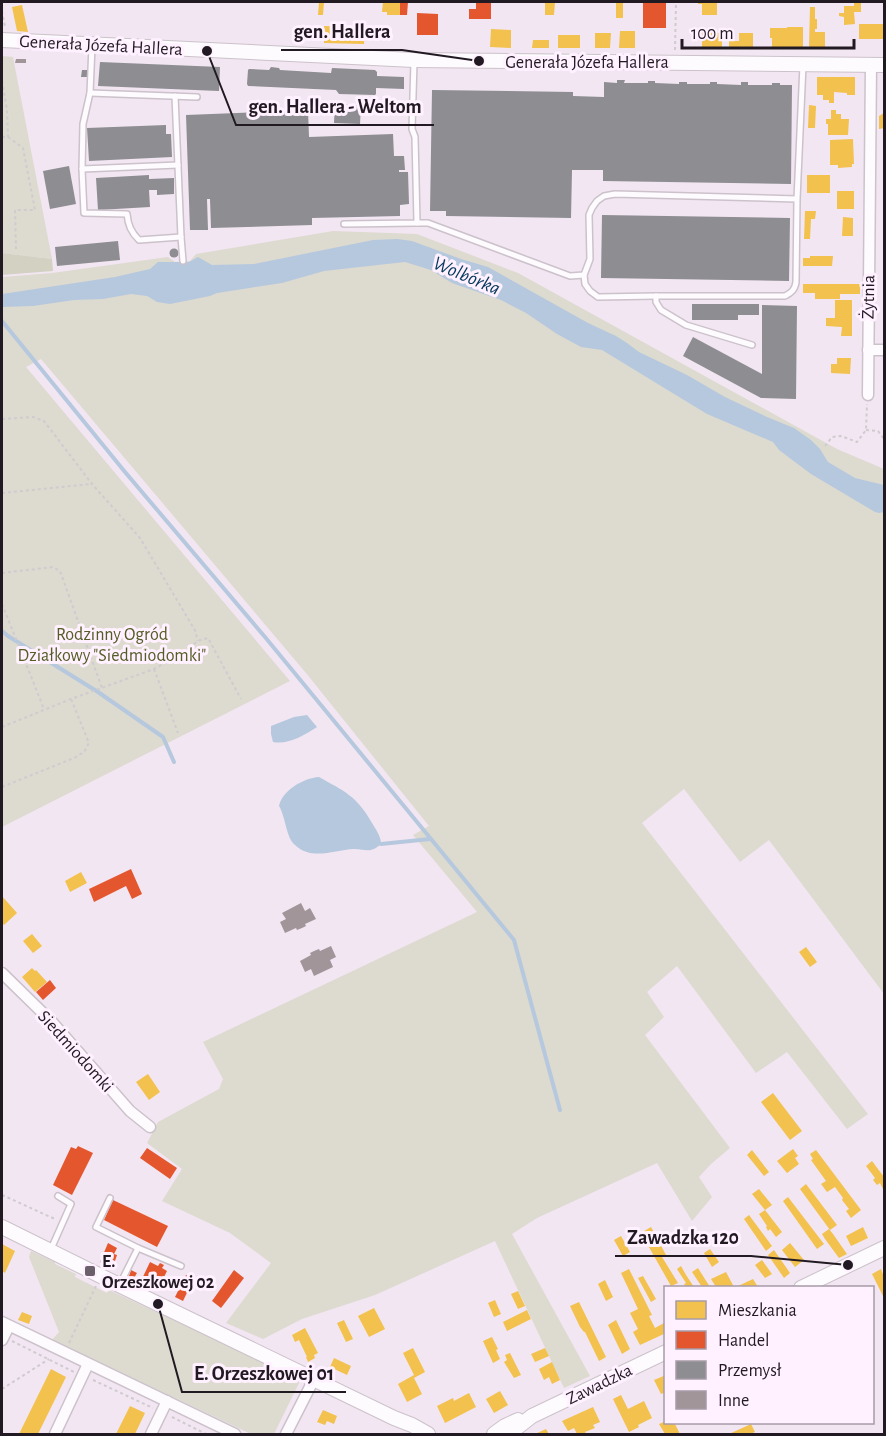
<svg xmlns="http://www.w3.org/2000/svg" width="886" height="1436" font-family="'Alegreya Sans',sans-serif">
<style>
.green{fill:#dddad0}
.forest{fill:#d2d1c2}
.water{fill:#b6c8de}
.homes{fill:#f2c14e}
.shops{fill:#e4572e}
.industry{fill:#8d8d92}
.lines{fill:none;stroke-linecap:round;stroke-linejoin:round}
.stream{stroke:#b6c8de;stroke-width:4}
.building{fill:#a19599}
.lane-casing{stroke:#ccc2cb;stroke-width:8}
.street-casing{stroke:#ccc2cb;stroke-width:13}
.secondary-casing{stroke:#ccc2cb;stroke-width:16}
.path{stroke:#cfcbcf;stroke-width:2;stroke-dasharray:3 3;stroke-linecap:butt}
.lane{stroke:#fdfbfd;stroke-width:5}
.street{stroke:#fdfbfd;stroke-width:10}
.secondary{stroke:#fdfbfd;stroke-width:14}
.poi-dot{fill:#6b616b;stroke:#fff1ff;stroke-width:2}
.labels{text-anchor:middle;stroke-width:6;stroke-linejoin:round;paint-order:stroke}
.street-label{font-size:18px;fill:#221a22;stroke:#fff1ff}
.park-label{font-size:18px;fill:#545d25;stroke:#fff1ff}
.poi-label{font-size:18px;font-weight:bold;fill:#221a22;stroke:#fff1ff;text-anchor:start}
.water-label{font-size:20px;font-style:italic;fill:#04395c;stroke:#fff1ff}
.leader{fill:none;stroke:#221a22;stroke-width:2}
.callout-dot{fill:#221a22;stroke:#fff1ff;stroke-width:2}
.callout-label{font-size:20px;text-anchor:middle;font-weight:bold;fill:#221a22;stroke:#fff1ff;stroke-width:6;stroke-linejoin:round;paint-order:stroke}
</style>
<rect width="100%" height="100%" fill="#f2e6f2"/>
<g class="green">
<path d="M 2,56 L 13,57 L 52,259 L 2,253 Z"/>
<path d="M 333,231 L 417,234 L 518,273 L 837,449 L 884,469 L 884,994 L 769,840 L 740,862 L 684,789 L 642,823 L 868,1114 L 847,1129 L 787,1052 L 756,1073 L 677,966 L 647,992 L 664,1017 L 645,1035 L 730,1148 L 711,1164 L 699,1177 L 712,1197 L 692,1221 L 657,1163 L 537,1218 L 512,1234 L 590,1376 L 564,1388 L 495,1241 L 375,1295 L 302,1319 L 263,1339 L 226,1323 L 271,1263 L 230,1233 L 162,1201 L 182,1169 L 147,1143 L 158,1122 L 219,1089 L 223,1079 L 203,1042 L 477,912 L 413,835 L 429,826 L 306,673 L 41,359 L 26,367 L 290,681 L 2,827 L 2,277 L 52,273 L 168,257 L 175,262 L 190,261 L 196,254 Z"/>
<path d="M 31,1251 L 55,1262 L 55,1264 L 76,1274 L 75,1277 L 107,1293 L 109,1290 L 301,1379 L 274,1434 L 251,1434 L 52,1340 L 59,1332 L 29,1257 Z"/>
</g>
<path class="forest" d="M 2,253 L 52,259 L 53,271 L 2,275 Z"/>
<g class="water">
<path d="M 397,239 L 412,241 L 461,259 L 488,267 L 588,323 L 616,336 L 627,343 L 639,352 L 687,375 L 725,397 L 767,417 L 794,428 L 811,440 L 820,449 L 828,462 L 855,478 L 884,485 L 884,512 L 879,513 L 875,512 L 811,474 L 779,450 L 773,442 L 707,414 L 602,350 L 581,347 L 557,334 L 526,313 L 501,300 L 452,283 L 431,270 L 405,262 L 324,271 L 282,283 L 217,293 L 210,296 L 170,304 L 157,302 L 147,296 L 131,294 L 103,299 L 74,300 L 33,306 L 2,307 L 2,294 L 115,277 L 150,269 L 158,262 L 189,262 L 198,257 L 212,265 L 254,264 L 373,240 Z"/>
<path d="M 307,715 L 317,727 C 304,735 289,745 273,742 L 271,734 L 271,726 L 294,717 Z"/>
<path d="M 319,777 C 344,791 357,796 372,823 C 376,830 381,836 381,844 C 370,854 366,849 354,849 C 334,850 312,861 295,845 C 286,838 286,818 279,806 C 282,791 303,778 319,777 Z"/>
</g>
<g class="homes">
<path d="M 319,2 L 324,2 L 323,15 L 318,15 Z"/>
<path d="M 383,2 L 400,2 L 400,15 L 387,15 L 387,12 L 382,12 Z"/>
<path d="M 545,2 L 555,2 L 554,15 L 545,15 Z"/>
<rect x="616" y="2" width="7" height="16"/>
<path d="M 698,2 L 717,2 L 717,15 L 702,15 L 702,4 L 698,4 Z"/>
<path d="M 854,2 L 861,2 L 861,12 L 854,12 L 855,24 L 844,25 L 844,17 L 839,16 L 839,13 L 844,13 L 844,6 L 854,6 Z"/>
<path d="M 22,5 L 28,32 L 17,31 L 12,7 Z"/>
<path d="M 810,7 L 815,7 L 815,19 L 817,19 L 817,29 L 815,29 L 815,32 L 825,32 L 825,48 L 809,48 Z"/>
<rect x="859" y="24" width="25" height="15"/>
<path d="M 324,26 L 365,27 L 364,44 L 324,43 Z"/>
<path d="M 787,27 L 803,27 L 803,48 L 772,48 L 772,38 L 770,38 L 770,28 L 787,28 Z"/>
<path d="M 491,29 L 511,30 L 511,48 L 490,47 Z"/>
<path d="M 620,31 L 635,31 L 635,48 L 619,48 Z"/>
<path d="M 702,32 L 722,33 L 722,49 L 702,49 Z"/>
<path d="M 595,33 L 611,33 L 610,48 L 595,48 Z"/>
<path d="M 739,33 L 753,33 L 753,49 L 729,49 L 729,41 L 739,41 Z"/>
<rect x="558" y="35" width="22" height="13"/>
<path d="M 533,40 L 549,40 L 549,48 L 532,48 Z"/>
<path d="M 817,77 L 855,77 L 855,95 L 847,95 L 847,93 L 834,92 L 834,103 L 829,103 L 829,100 L 823,100 L 823,95 L 817,95 Z"/>
<path d="M 809,105 L 816,106 L 815,128 L 808,128 Z"/>
<path d="M 831,110 L 836,110 L 836,114 L 841,114 L 841,119 L 849,119 L 848,135 L 828,135 L 828,124 L 826,124 L 826,119 L 831,119 Z"/>
<path d="M 884,113 L 884,128 L 879,129 L 879,116 Z"/>
<path d="M 853,139 L 854,164 L 852,164 L 852,167 L 838,168 L 838,165 L 830,165 L 830,140 Z"/>
<rect x="807" y="175" width="23" height="18"/>
<rect x="837" y="191" width="17" height="18"/>
<path d="M 805,211 L 816,211 L 815,219 L 811,219 L 810,239 L 804,239 Z"/>
<path d="M 843,217 L 853,218 L 853,236 L 842,236 Z"/>
<path d="M 810,256 L 833,256 L 832,266 L 803,266 L 803,258 L 810,258 Z"/>
<path d="M 803,284 L 860,284 L 860,294 L 840,294 L 840,299 L 815,299 L 815,293 L 803,293 Z"/>
<path d="M 835,300 L 852,300 L 852,336 L 841,336 L 842,327 L 826,326 L 826,318 L 835,318 Z"/>
<path d="M 837,358 L 851,358 L 850,374 L 831,373 L 831,364 L 837,364 Z"/>
<path d="M 81,872 L 87,883 L 70,892 L 65,881 Z"/>
<path d="M 2,896 L 17,913 L 4,925 L 2,922 Z"/>
<path d="M 32,934 L 42,946 L 33,953 L 23,941 Z"/>
<path d="M 806,947 L 817,962 L 810,967 L 799,952 Z"/>
<path d="M 32,968 L 35,971 L 36,970 L 47,982 L 35,992 L 22,977 Z"/>
<path d="M 148,1074 L 160,1092 L 149,1100 L 136,1082 Z"/>
<path d="M 773,1093 L 802,1131 L 790,1140 L 761,1102 Z"/>
<path d="M 793,1149 L 798,1156 L 795,1158 L 799,1164 L 787,1173 L 777,1161 Z"/>
<path d="M 752,1150 L 769,1172 L 764,1176 L 747,1155 Z"/>
<path d="M 816,1150 L 861,1210 L 851,1218 L 846,1211 L 849,1209 L 842,1200 L 843,1198 L 835,1187 L 827,1192 L 821,1184 L 826,1181 L 811,1160 L 813,1159 L 810,1154 Z"/>
<path d="M 872,1161 L 884,1177 L 884,1191 L 880,1183 L 877,1185 L 873,1180 L 875,1178 L 866,1166 Z"/>
<path d="M 806,1184 L 837,1225 L 830,1230 L 800,1189 Z"/>
<path d="M 759,1189 L 772,1205 L 765,1210 L 752,1194 Z"/>
<path d="M 788,1197 L 824,1244 L 817,1249 L 783,1201 Z"/>
<path d="M 765,1210 L 782,1232 L 776,1237 L 770,1229 L 768,1231 L 766,1227 L 767,1226 L 759,1214 Z"/>
<path d="M 749,1215 L 772,1246 L 766,1251 L 744,1219 Z"/>
<path d="M 651,1227 L 666,1255 L 662,1257 L 678,1283 L 671,1286 L 641,1233 Z"/>
<path d="M 863,1227 L 868,1238 L 851,1246 L 846,1236 Z"/>
<path d="M 829,1229 L 833,1234 L 847,1254 L 839,1258 L 825,1239 L 822,1234 Z"/>
<path d="M 621,1236 L 630,1252 L 623,1256 L 614,1240 Z"/>
<path d="M 790,1243 L 804,1260 L 795,1267 L 782,1250 Z"/>
<path d="M 2,1244 L 15,1251 L 5,1273 L 2,1271 Z"/>
<path d="M 710,1249 L 719,1262 L 712,1267 L 704,1253 Z"/>
<path d="M 774,1250 L 790,1273 L 784,1278 L 768,1255 Z"/>
<path d="M 762,1260 L 772,1274 L 765,1278 L 755,1265 Z"/>
<path d="M 681,1266 L 686,1275 L 694,1287 L 686,1287 L 684,1284 L 686,1283 L 677,1269 Z"/>
<path d="M 698,1268 L 710,1287 L 702,1287 L 692,1272 Z"/>
<path d="M 629,1269 L 652,1315 L 649,1316 L 655,1328 L 664,1323 L 666,1326 L 666,1333 L 640,1345 L 633,1332 L 638,1329 L 630,1313 L 638,1309 L 621,1273 Z"/>
<path d="M 881,1269 L 884,1277 L 884,1298 L 872,1274 Z"/>
<path d="M 726,1272 L 734,1287 L 716,1287 L 711,1279 Z"/>
<path d="M 643,1276 L 656,1299 L 651,1302 L 638,1278 Z"/>
<path d="M 753,1279 L 758,1287 L 736,1287 Z"/>
<path d="M 605,1280 L 613,1297 L 606,1301 L 598,1284 Z"/>
<path d="M 518,1291 L 525,1306 L 518,1309 L 511,1294 Z"/>
<path d="M 495,1300 L 501,1314 L 494,1317 L 488,1303 Z"/>
<path d="M 579,1302 L 606,1357 L 599,1361 L 585,1332 L 584,1332 L 580,1327 L 570,1306 Z"/>
<path d="M 374,1308 L 385,1329 L 369,1337 L 358,1316 Z"/>
<path d="M 527,1310 L 531,1319 L 507,1331 L 503,1322 Z"/>
<path d="M 22,1312 L 32,1316 L 29,1324 L 18,1320 Z"/>
<path d="M 344,1320 L 353,1339 L 346,1342 L 337,1323 Z"/>
<path d="M 616,1320 L 630,1349 L 622,1354 L 608,1325 Z"/>
<path d="M 305,1328 L 318,1353 L 314,1355 L 315,1358 L 308,1362 L 306,1357 L 307,1357 L 299,1340 L 295,1342 L 292,1335 Z"/>
<path d="M 492,1337 L 498,1349 L 496,1350 L 500,1359 L 493,1363 L 483,1341 Z"/>
<path d="M 413,1348 L 425,1372 L 414,1378 L 422,1394 L 407,1402 L 398,1384 L 414,1375 L 403,1353 Z"/>
<path d="M 545,1348 L 549,1356 L 535,1362 L 531,1354 Z"/>
<path d="M 510,1353 L 521,1375 L 514,1378 L 504,1362 L 507,1360 L 505,1355 Z"/>
<path d="M 334,1358 L 351,1366 L 347,1375 L 330,1367 Z"/>
<path d="M 552,1362 L 560,1380 L 552,1384 L 549,1377 L 544,1380 L 539,1369 Z"/>
<path d="M 51,1369 L 66,1377 L 38,1434 L 19,1434 Z"/>
<path d="M 666,1375 L 666,1392 L 661,1394 L 654,1380 Z"/>
<path d="M 500,1391 L 508,1405 L 494,1413 L 486,1399 Z"/>
<path d="M 469,1393 L 476,1407 L 445,1423 L 437,1406 L 453,1398 L 454,1401 Z"/>
<path d="M 621,1395 L 628,1409 L 644,1401 L 652,1418 L 638,1425 L 639,1427 L 629,1432 L 613,1399 Z"/>
<path d="M 130,1406 L 145,1413 L 135,1434 L 116,1434 Z"/>
<path d="M 593,1407 L 600,1422 L 593,1425 L 595,1428 L 585,1432 L 587,1434 L 577,1434 L 574,1428 L 568,1431 L 562,1421 Z"/>
<path d="M 323,1410 L 337,1416 L 334,1424 L 327,1421 L 325,1425 L 317,1422 Z"/>
<path d="M 666,1421 L 666,1422 L 674,1422 L 680,1434 L 665,1434 L 659,1424 Z"/>
<path d="M 751,1424 L 755,1432 L 750,1434 L 729,1434 Z"/>
<path d="M 546,1429 L 549,1434 L 535,1434 Z"/>
</g>
<g class="shops">
<path d="M 400,2 L 408,2 L 407,15 L 400,15 Z"/>
<path d="M 476,2 L 491,2 L 491,19 L 469,19 L 469,9 L 476,9 Z"/>
<rect x="643" y="2" width="23" height="26"/>
<path d="M 417,13 L 438,14 L 438,35 L 417,35 Z"/>
<path d="M 131,869 L 142,894 L 132,899 L 126,886 L 94,902 L 89,889 Z"/>
<path d="M 50,980 L 56,988 L 43,1000 L 36,992 Z"/>
<path d="M 78,1146 L 93,1153 L 72,1195 L 53,1185 L 71,1147 L 76,1149 Z"/>
<path d="M 147,1148 L 177,1168 L 170,1179 L 140,1158 Z"/>
<path d="M 113,1200 L 168,1226 L 157,1247 L 104,1220 Z"/>
<path d="M 108,1243 L 117,1248 L 114,1254 L 117,1255 L 115,1261 L 111,1259 L 108,1266 L 100,1262 Z"/>
<path d="M 150,1262 L 158,1266 L 160,1263 L 164,1265 L 162,1268 L 167,1271 L 158,1289 L 141,1281 Z"/>
<path d="M 131,1270 L 137,1273 L 134,1278 L 129,1276 Z"/>
<path d="M 234,1270 L 244,1278 L 221,1308 L 212,1301 Z"/>
<path d="M 186,1275 L 194,1278 L 183,1301 L 175,1297 Z"/>
</g>
<g class="industry">
<path d="M 100,62 L 220,67 L 219,91 L 98,86 Z"/>
<path d="M 271,67 L 279,68 L 280,70 L 331,73 L 332,68 L 375,70 L 377,72 L 377,76 L 404,77 L 404,89 L 376,88 L 376,94 L 375,95 L 339,94 L 336,90 L 248,86 L 247,84 L 248,70 L 249,69 L 269,70 Z"/>
<path d="M 82,70 L 88,70 L 87,77 L 81,77 Z"/>
<path d="M 617,80 L 625,80 L 624,83 L 648,83 L 648,81 L 655,81 L 655,83 L 679,84 L 679,82 L 687,82 L 687,84 L 710,84 L 710,82 L 717,82 L 717,84 L 741,85 L 741,82 L 748,82 L 748,85 L 772,85 L 772,83 L 780,83 L 780,85 L 792,85 L 791,184 L 603,181 L 603,170 L 572,170 L 571,218 L 446,216 L 446,211 L 430,211 L 432,90 L 573,92 L 573,96 L 604,97 L 604,82 L 617,83 Z"/>
<path d="M 335,104 L 361,105 L 360,124 L 334,123 Z"/>
<path d="M 308,110 L 309,137 L 393,134 L 394,156 L 404,156 L 405,170 L 399,170 L 399,172 L 408,172 L 409,204 L 400,205 L 400,216 L 312,218 L 312,225 L 211,228 L 210,199 L 207,199 L 208,230 L 190,230 L 186,115 Z"/>
<path d="M 166,125 L 166,134 L 171,134 L 172,157 L 89,161 L 87,128 Z"/>
<path d="M 69,166 L 76,204 L 50,209 L 43,171 Z"/>
<path d="M 149,175 L 149,179 L 174,178 L 174,194 L 157,195 L 157,190 L 149,190 L 150,207 L 98,210 L 96,178 Z"/>
<path d="M 602,215 L 790,218 L 789,281 L 601,278 Z"/>
<path d="M 118,241 L 120,260 L 57,266 L 55,247 Z"/>
<circle cx="174" cy="253" r="4.5"/>
<path d="M 692,304 L 759,304 L 759,315 L 738,315 L 738,320 L 692,320 Z"/>
<path d="M 762,305 L 797,306 L 796,399 L 761,398 L 683,356 L 693,337 L 762,374 Z"/>
</g>
<g class="lines">
<g class="stream">
<path d="M 2,321 L 125,472 L 265,637 L 514,940 L 560,1110"/>
<path d="M 2,631 L 8,636 L 98,692 L 163,737 L 174,762"/>
<path d="M 381,844 L 430,839"/>
</g>
</g>
<g class="building">
<path d="M 16,59 L 26,59 L 26,63 L 15,63 Z"/>
<path d="M 301,903 L 305,911 L 310,908 L 316,919 L 305,924 L 306,926 L 302,928 L 297,930 L 296,928 L 285,933 L 280,922 L 286,919 L 282,913 Z"/>
<path d="M 331,946 L 336,957 L 330,960 L 333,967 L 314,976 L 311,969 L 305,972 L 300,961 L 311,955 L 310,953 L 314,951 L 319,949 L 320,951 Z"/>
</g>
<g class="lines">
<g class="lane-casing">
<g id="lane">
<path d="M 92,46 L 90,93 L 83,124 L 82,169 L 84,213 L 127,214 C 128,225 131,232 139,240 L 181,237"/>
<path d="M 90,93 L 197,97"/>
<path d="M 175,96 L 181,237 L 183,261"/>
<path d="M 82,169 L 178,165"/>
<path d="M 797,199 L 615,194 L 604,196 L 597,201 L 592,208 L 589,215 L 590,259 L 584,275 L 585,284 L 590,291 L 598,297 L 656,296 L 785,296 C 791,293 795,290 796,282 L 797,199 L 803,65"/>
<path d="M 417,223 L 428,223 L 570,276 L 584,275"/>
<path d="M 344,224 L 417,223 L 415,137 L 412,129 L 414,62"/>
<path d="M 656,296 L 656,302 L 661,310 L 686,325 L 752,345"/>
<path d="M 110,1198 L 96,1227 L 138,1248 L 181,1266"/>
<path d="M 51,1249 L 71,1204 L 58,1196"/>
<path d="M 120,1284 L 138,1248"/>
</g>
</g>
<g class="street-casing">
<g id="street">
<path d="M 868,350 L 884,350"/>
<path d="M 868,395 L 871,65"/>
<path d="M 2,973 L 52,1022 L 130,1111 L 150,1127"/>
<path d="M 2,1322 L 235,1434"/>
<path d="M 2,1340 L 9,1326"/>
<path d="M 55,1434 L 88,1364"/>
<path d="M 151,1434 L 167,1401"/>
<path d="M 286,1434 L 314,1379"/>
</g>
</g>
<g class="secondary-casing">
<g id="secondary">
<path d="M 2,40 L 414,60 L 884,65"/>
<path d="M 2,1227 L 119,1285 L 394,1418 L 412,1425 L 428,1434"/>
<path d="M 801,1288 L 884,1248"/>
<path d="M 494,1434 L 505,1426 L 518,1420"/>
<path d="M 509,1434 L 532,1416 L 666,1352"/>
</g>
</g>
<g class="path">
<path d="M 2,11 L 5,27"/>
<path d="M 675,50 L 676,2"/>
<path d="M 2,81 L 7,110 L 8,137"/>
<path d="M 2,137 L 8,137 L 23,148 L 35,210 L 15,210 L 16,249"/>
<path d="M 2,419 L 33,417 L 44,421 L 92,484 L 140,538 L 196,632 L 197,641"/>
<path d="M 866,430 L 878,431 L 884,439"/>
<path d="M 825,446 L 832,437 L 841,436 L 857,442 L 866,430 L 867,404"/>
<path d="M 2,493 L 91,484"/>
<path d="M 2,573 L 53,567 L 60,571 L 102,688"/>
<path d="M 2,604 L 44,709"/>
<path d="M 154,669 L 178,733"/>
<path d="M 2,727 L 71,699 L 154,669 L 191,648 L 197,641 L 208,638 L 241,699"/>
<path d="M 2,787 L 74,758 L 84,752 L 89,743 L 71,699"/>
<path d="M 2,1195 L 55,1219"/>
<path d="M 12,1341 L 74,1372"/>
<path d="M 69,1343 L 96,1286"/>
<path d="M 93,1380 L 153,1408"/>
<path d="M 2,1389 L 49,1359"/>
<path d="M 172,1417 L 206,1434"/>
<path d="M 449,1434 L 468,1434"/>
</g>
<use href="#lane" class="lane"/>
<use href="#street" class="street"/>
<use href="#secondary" class="secondary"/>
</g>
<rect class="poi-dot" x="84" y="1265" width="12" height="12" rx="3"/>
<g class="labels">
<g class="street-label">
<text transform="translate(101 45) rotate(3)" y="6">Generała Józefa Hallera</text>
<text x="587" y="68">Generała Józefa Hallera</text>
<text transform="translate(868 297) rotate(-89)" y="6">Żytnia</text>
<text transform="translate(76 1051) rotate(48)" y="6">Siedmiodomki</text>
<text transform="translate(599 1384) rotate(-26)" y="6">Zawadzka</text>
</g>
<g class="park-label">
<text x="112" y="640">Rodzinny Ogród<tspan x="112" dy="21">Działkowy "Siedmiodomki"</tspan></text>
</g>
<g class="poi-label">
<text x="102" y="1267">E.<tspan x="102" dy="21">Orzeszkowej 02</tspan></text>
</g>
<g class="water-label">
<text transform="translate(467 275) rotate(23)" y="7">Wolbórka</text>
</g>
</g>
<path class="leader" d="M479 61L402 50H281M207 51L236 125H434M848 1265L751 1256H615M158 1304L182 1392H346"/>
<g class="callout-dot">
<circle cx="479" cy="61" r="6"/>
<circle cx="207" cy="51" r="6"/>
<circle cx="848" cy="1265" r="6"/>
<circle cx="158" cy="1304" r="6"/>
</g>
<g class="callout-label">
<text x="342" y="38">gen. Hallera</text>
<text x="335" y="113">gen. Hallera - Weltom</text>
<text x="683" y="1244">Zawadzka 120</text>
<text x="264" y="1380">E. Orzeszkowej 01</text>
</g>
<rect width="886" height="1436" fill="none" stroke="#221a22" stroke-width="6"/>
<rect x="664" y="1286" width="210" height="138" fill="#fff1ff" stroke="#a79ba7" stroke-width="1.5"/>
<rect x="676" y="1301" width="30" height="18" fill="#f2c14e" stroke="#a79ba7" stroke-width="1.5"/>
<text x="718" y="1316" font-size="18" fill="#221a22">Mieszkania</text>
<rect x="676" y="1331" width="30" height="18" fill="#e4572e" stroke="#a79ba7" stroke-width="1.5"/>
<text x="718" y="1346" font-size="18" fill="#221a22">Handel</text>
<rect x="676" y="1361" width="30" height="18" fill="#8d8d92" stroke="#a79ba7" stroke-width="1.5"/>
<text x="718" y="1376" font-size="18" fill="#221a22">Przemysł</text>
<rect x="676" y="1391" width="30" height="18" fill="#a19599" stroke="#a79ba7" stroke-width="1.5"/>
<text x="718" y="1406" font-size="18" fill="#221a22">Inne</text>
<path d="M682 39v9h172v-9" fill="none" stroke="#221a22" stroke-width="3"/>
<text x="691" y="39" font-size="18" fill="#221a22" stroke="#fff1ff" stroke-width="4.5" paint-order="stroke">100 m</text>
</svg>
